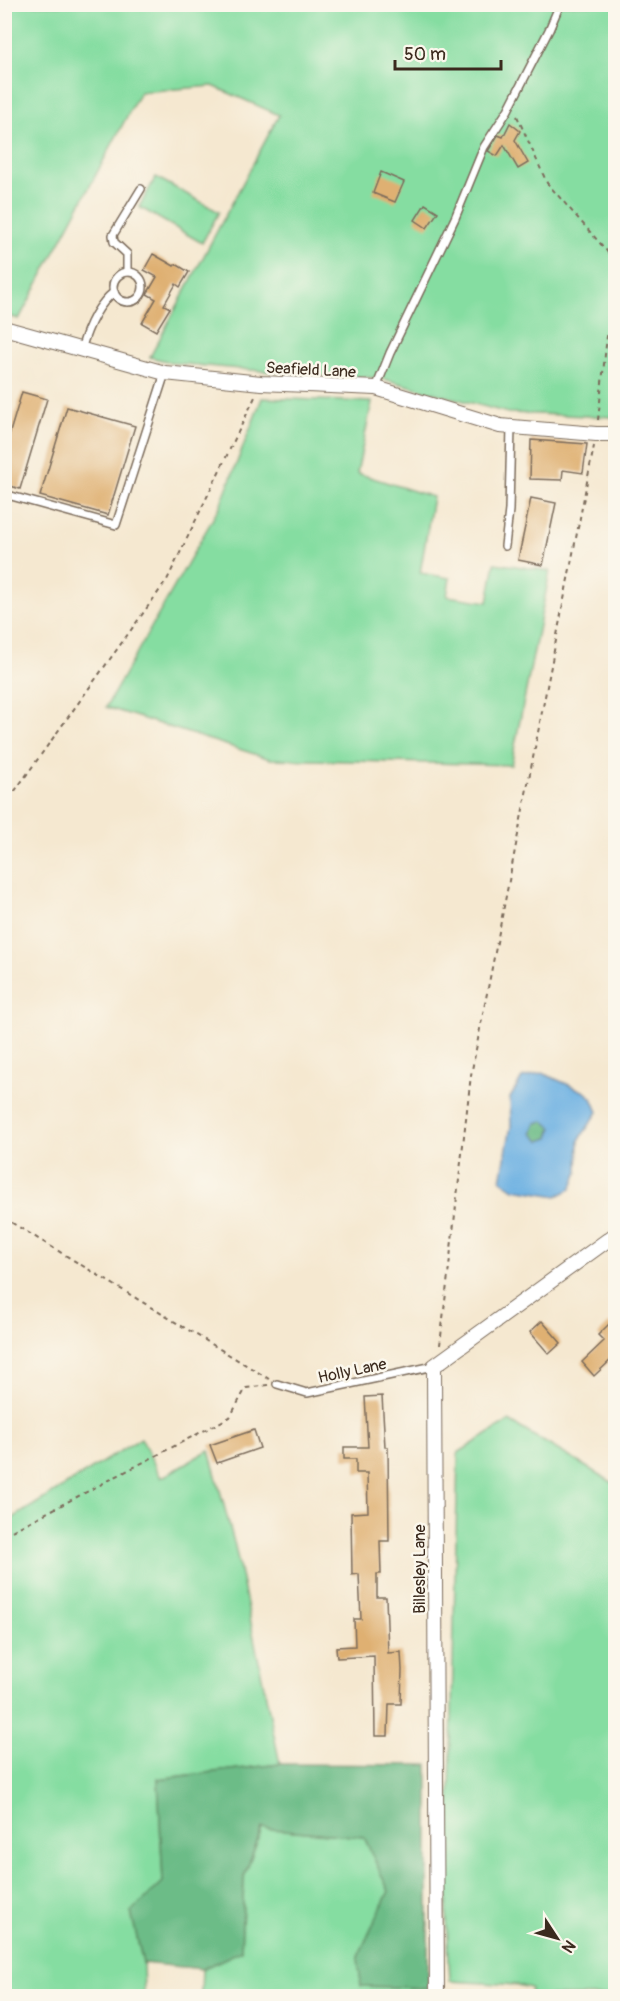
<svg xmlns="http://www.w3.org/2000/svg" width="620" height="2001" font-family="Pangolin,sans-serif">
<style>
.green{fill:#85dda1;stroke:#608460;stroke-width:1.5}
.forest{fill:#6cbc87;stroke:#547352;stroke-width:1.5}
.water{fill:#6cb0e2;stroke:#546d80;stroke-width:1.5;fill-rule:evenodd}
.building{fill:#dfb072}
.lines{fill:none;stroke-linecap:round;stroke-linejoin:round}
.service-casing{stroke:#7c6c5c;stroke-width:10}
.minor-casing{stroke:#7c6c5c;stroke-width:16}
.path{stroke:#7c6c5c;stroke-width:2;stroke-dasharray:4.5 4.5;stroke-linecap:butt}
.service{stroke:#fff;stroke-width:7}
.minor{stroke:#fff;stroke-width:14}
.labels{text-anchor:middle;stroke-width:5;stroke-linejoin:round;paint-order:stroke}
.street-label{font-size:16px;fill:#3b2a1e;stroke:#fbf7ec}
</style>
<rect width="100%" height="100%" fill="#fbf7ec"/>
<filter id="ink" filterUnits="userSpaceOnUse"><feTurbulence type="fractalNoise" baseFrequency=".0167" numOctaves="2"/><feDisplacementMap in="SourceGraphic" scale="12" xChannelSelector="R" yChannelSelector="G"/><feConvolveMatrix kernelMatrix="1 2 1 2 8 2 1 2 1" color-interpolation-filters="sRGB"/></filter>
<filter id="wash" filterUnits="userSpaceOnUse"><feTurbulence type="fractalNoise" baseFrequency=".008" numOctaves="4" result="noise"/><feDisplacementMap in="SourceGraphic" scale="24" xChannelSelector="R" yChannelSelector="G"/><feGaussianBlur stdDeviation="1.35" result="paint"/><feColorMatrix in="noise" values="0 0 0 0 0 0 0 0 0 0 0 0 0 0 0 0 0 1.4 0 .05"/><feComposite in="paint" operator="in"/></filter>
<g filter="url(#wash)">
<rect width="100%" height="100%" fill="#f5e8d0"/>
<g class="green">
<path d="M 4,5 L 615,5 L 615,417 L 508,413 L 380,378 L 295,374 L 174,363 L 150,357 L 279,115 L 213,86 L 140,92 L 19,319 L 5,315 Z"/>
<path d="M 156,177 L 219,212 L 202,243 L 139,207 Z"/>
<path d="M 262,398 L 372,402 L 357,473 L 433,497 L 420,573 L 450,578 L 447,596 L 488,602 L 495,563 L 550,571 L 511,765 L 270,759 L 106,707 L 220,506 Z"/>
<path d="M 509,1421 L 615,1484 L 615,1996 L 530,1996 L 531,1988 L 517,1985 L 450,1981 L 447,1920 L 458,1453 Z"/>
<path d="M 141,1438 L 161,1478 L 209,1450 L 235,1546 L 280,1764 L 158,1779 L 163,1882 L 131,1912 L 143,1963 L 144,1996 L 5,1996 L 5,1523 Z"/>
<path d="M 262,1828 L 364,1837 L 389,1891 L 358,1957 L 361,1986 L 428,1988 L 428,1996 L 201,1996 L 202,1969 L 241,1951 L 244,1877 Z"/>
</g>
<g class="forest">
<path d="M 545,1121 L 552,1127 L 549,1138 L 540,1141 L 532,1134 L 536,1123 Z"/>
<path d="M 280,1764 L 428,1765 L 428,1988 L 361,1986 L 358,1957 L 389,1891 L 364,1837 L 262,1828 L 244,1877 L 241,1951 L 202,1969 L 143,1963 L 131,1912 L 163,1882 L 158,1779 Z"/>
</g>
<path class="water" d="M 542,1073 L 585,1092 L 592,1098 L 598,1112 L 579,1140 L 578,1172 L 571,1189 L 557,1196 L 514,1189 L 501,1180 L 511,1126 L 510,1098 L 522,1078 ZM 544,1121 L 552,1128 L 549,1138 L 540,1141 L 532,1133 L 536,1123 Z"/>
<g id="blocks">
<g class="building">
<path d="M 510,123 L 520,131 L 515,140 L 528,163 L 518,169 L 504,145 L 497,156 L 488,151 L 498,135 L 503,137 Z"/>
<path d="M 381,172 L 404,182 L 395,202 L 373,193 Z"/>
<path d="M 425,204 L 438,212 L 427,228 L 415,220 Z"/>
<path d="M 153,254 L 174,266 L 176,264 L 189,272 L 180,287 L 176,284 L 164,305 L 170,308 L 156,331 L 142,323 L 156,299 L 147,294 L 157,277 L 144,270 Z"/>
<path d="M 22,392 L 47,399 L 20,489 L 4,484 L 4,452 Z"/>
<path d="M 67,407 L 135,426 L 108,515 L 40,496 Z"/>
<path d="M 531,440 L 587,444 L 583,473 L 563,470 L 562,480 L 530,479 Z"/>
<path d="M 531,498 L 556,503 L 543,565 L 518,560 Z"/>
<path d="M 542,1321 L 561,1343 L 549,1354 L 530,1332 Z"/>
<path d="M 610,1323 L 615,1329 L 615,1356 L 594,1376 L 582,1362 L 604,1341 L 598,1335 Z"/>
<path d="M 382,1396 L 385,1447 L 388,1447 L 389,1541 L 380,1541 L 381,1574 L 377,1574 L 377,1597 L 386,1597 L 388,1653 L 401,1652 L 402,1670 L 401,1704 L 389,1704 L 388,1736 L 375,1736 L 374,1656 L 337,1658 L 336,1647 L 355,1646 L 354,1619 L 361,1619 L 359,1574 L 352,1575 L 351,1513 L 368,1512 L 367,1473 L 356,1473 L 356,1459 L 344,1459 L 344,1447 L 368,1447 L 365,1397 Z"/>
<path d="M 254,1430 L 260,1448 L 217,1463 L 210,1445 Z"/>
</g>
</g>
</g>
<g filter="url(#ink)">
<use href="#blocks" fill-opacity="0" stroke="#7c6c5c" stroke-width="1.5"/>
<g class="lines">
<g class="service-casing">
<g id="service">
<path d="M 127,272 L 127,254 L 114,242 L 113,235 L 141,189"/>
<circle cx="128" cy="287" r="15"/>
<path d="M 81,350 C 87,329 96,306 114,292"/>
<path d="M 376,388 L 390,353 L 455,218 L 484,147 L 508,110 L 549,30 L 560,4"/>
<path d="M 4,494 L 116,525 L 165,373"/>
<path d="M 505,546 L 509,510 L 511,427"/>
<path d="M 277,1384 L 307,1393 L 434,1366"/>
</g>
</g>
<g class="minor-casing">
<g id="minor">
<path d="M 4,328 L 165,373 L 261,383 L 376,388 L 500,426 L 596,434 L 616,434"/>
<path d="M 437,1996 L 434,1366 L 616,1234"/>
</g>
</g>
<g class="path">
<path d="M 517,116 L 547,183 L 606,250 L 616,264"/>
<path d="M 598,420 L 607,336 L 616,333"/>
<path d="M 4,806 L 167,580 L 255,397"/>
<path d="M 4,1218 L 269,1379"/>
<path d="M 440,1345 L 471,1075 L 594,446"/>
<path d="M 4,1535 L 230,1417 L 246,1388 L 268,1385"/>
</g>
<use href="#service" class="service"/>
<use href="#minor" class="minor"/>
</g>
</g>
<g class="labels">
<g class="street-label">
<text transform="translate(311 369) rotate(3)" y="6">Seafield Lane</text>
<text transform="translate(352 1370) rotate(-12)" y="6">Holly Lane</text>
<text transform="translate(419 1569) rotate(-90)" y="6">Billesley Lane</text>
</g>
</g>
<rect width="620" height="2001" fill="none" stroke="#fbf7ec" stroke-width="24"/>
<g transform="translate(557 1938) rotate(126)" stroke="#fbf7ec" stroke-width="4.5" paint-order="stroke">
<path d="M0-4.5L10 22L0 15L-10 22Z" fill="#3b2a1e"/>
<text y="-9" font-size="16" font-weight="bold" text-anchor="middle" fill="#3b2a1e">N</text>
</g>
<path d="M395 60v9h106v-9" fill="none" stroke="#3b2a1e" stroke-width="3"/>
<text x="404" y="60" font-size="18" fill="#3b2a1e" stroke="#fbf7ec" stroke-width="4.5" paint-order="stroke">50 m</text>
</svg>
